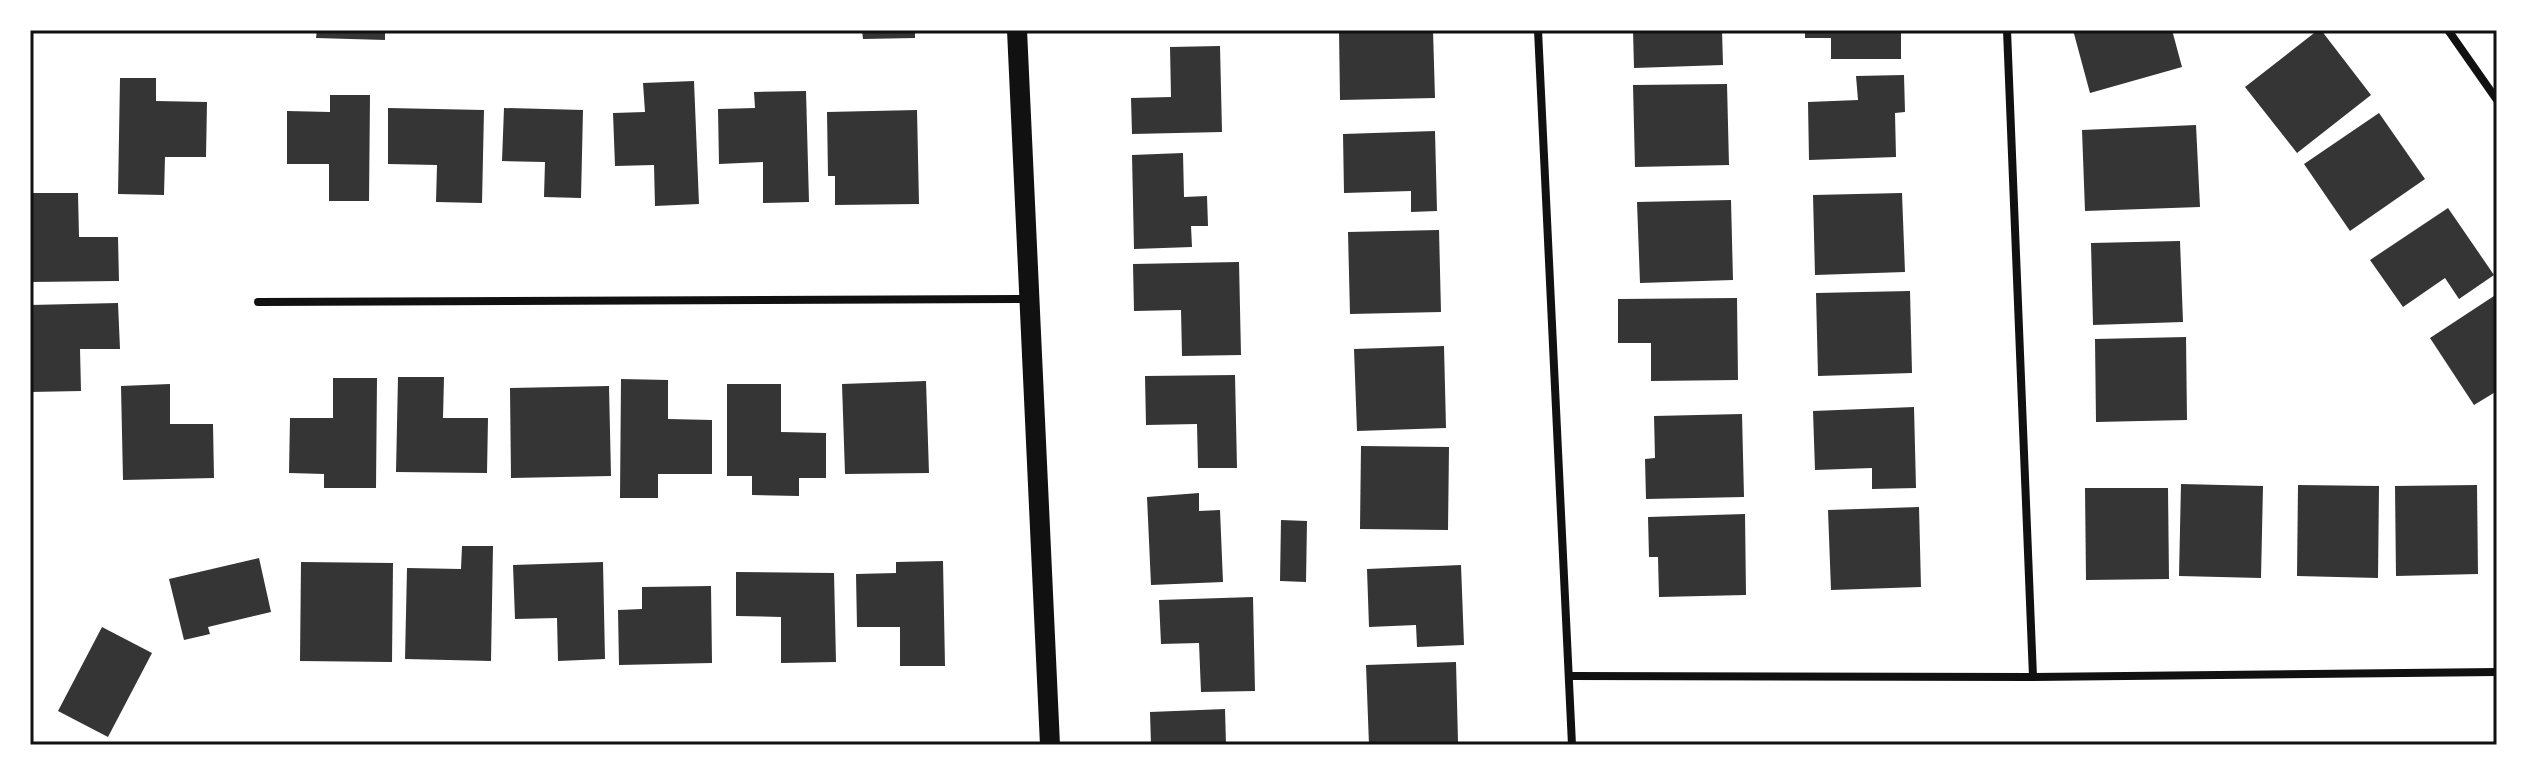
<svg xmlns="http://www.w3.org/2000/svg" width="2527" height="775" font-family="'Work Sans',sans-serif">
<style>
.building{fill:#353535}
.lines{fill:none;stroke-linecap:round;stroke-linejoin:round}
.minor{stroke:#111;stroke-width:8}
.primary{stroke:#111;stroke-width:20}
.neatline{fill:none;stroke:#111;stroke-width:3}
</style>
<rect width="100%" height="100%" fill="#fff"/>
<g class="building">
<path d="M 317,30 L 385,30 L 385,40 L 316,38 Z"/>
<path d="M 862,30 L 915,30 L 915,38 L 863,39 Z"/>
<path d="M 1339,30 L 1433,30 L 1435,98 L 1340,100 Z"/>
<path d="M 1633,30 L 1722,30 L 1723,65 L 1634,68 Z"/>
<path d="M 1805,30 L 1901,30 L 1901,59 L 1831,59 L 1831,38 L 1805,38 Z"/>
<path d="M 2073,30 L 2172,30 L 2182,67 L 2090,93 Z"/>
<path d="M 2318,30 L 2321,30 L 2371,95 L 2297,153 L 2245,87 Z"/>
<path d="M 1220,46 L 1222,132 L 1132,134 L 1131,98 L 1171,97 L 1170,47 Z"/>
<path d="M 1904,75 L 1905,112 L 1895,113 L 1896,157 L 1809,160 L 1808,102 L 1858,100 L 1856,76 Z"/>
<path d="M 120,78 L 156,78 L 156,101 L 207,102 L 206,157 L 165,157 L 164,195 L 118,194 Z"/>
<path d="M 694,81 L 699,204 L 655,206 L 654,165 L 615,166 L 613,113 L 645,112 L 643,83 Z"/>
<path d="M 1727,84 L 1729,165 L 1635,167 L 1633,85 Z"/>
<path d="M 806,91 L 809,202 L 763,203 L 763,162 L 719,164 L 718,109 L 755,108 L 754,92 Z"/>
<path d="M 330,95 L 370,95 L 369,201 L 329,201 L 329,164 L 287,164 L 287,111 L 330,112 Z"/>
<path d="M 388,108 L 484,110 L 482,203 L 436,202 L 437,165 L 388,164 Z"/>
<path d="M 504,108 L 583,110 L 581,198 L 544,197 L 545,162 L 502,161 Z"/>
<path d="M 917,110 L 919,204 L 835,205 L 835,176 L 828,176 L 827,112 Z"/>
<path d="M 2379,113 L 2425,179 L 2350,231 L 2304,164 Z"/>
<path d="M 2196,125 L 2200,207 L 2085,211 L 2082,130 Z"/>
<path d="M 1435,131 L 1437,211 L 1411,212 L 1411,191 L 1344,193 L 1343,134 Z"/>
<path d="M 1183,153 L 1184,197 L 1207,196 L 1208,226 L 1191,226 L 1192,247 L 1134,249 L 1132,155 Z"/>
<path d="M 30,193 L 78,193 L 79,237 L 118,237 L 119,281 L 30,282 Z"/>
<path d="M 1902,193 L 1905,272 L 1815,275 L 1813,195 Z"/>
<path d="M 1731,200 L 1733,280 L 1640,283 L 1637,202 Z"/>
<path d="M 2448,208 L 2494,275 L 2459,299 L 2445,278 L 2403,307 L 2370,260 Z"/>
<path d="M 1439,230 L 1441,312 L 1350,314 L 1348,232 Z"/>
<path d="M 2180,241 L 2183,322 L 2093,325 L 2091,243 Z"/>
<path d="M 1239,262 L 1241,355 L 1182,356 L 1181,310 L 1134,311 L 1133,264 Z"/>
<path d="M 1910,291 L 1912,373 L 1818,376 L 1816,293 Z"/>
<path d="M 2497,294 L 2497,391 L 2474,405 L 2430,338 Z"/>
<path d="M 1737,298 L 1738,380 L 1651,381 L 1651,343 L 1618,343 L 1618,299 Z"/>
<path d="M 118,303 L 120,349 L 80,349 L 81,391 L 30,392 L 30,305 Z"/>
<path d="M 2186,337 L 2187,420 L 2096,422 L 2095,339 Z"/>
<path d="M 1444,346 L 1446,428 L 1357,431 L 1354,349 Z"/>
<path d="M 1235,375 L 1237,468 L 1198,468 L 1197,424 L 1146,425 L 1145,376 Z"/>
<path d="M 398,377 L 444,377 L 443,418 L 488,418 L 487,473 L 396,472 Z"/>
<path d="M 333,378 L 377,378 L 376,488 L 324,488 L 324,474 L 289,473 L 290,418 L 333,418 Z"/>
<path d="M 621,379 L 668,380 L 668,419 L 712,420 L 712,474 L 658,474 L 658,498 L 620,498 Z"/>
<path d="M 926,381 L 929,473 L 845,474 L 842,384 Z"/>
<path d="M 170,384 L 170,424 L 213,424 L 214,478 L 123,480 L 121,386 Z"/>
<path d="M 727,384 L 781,384 L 781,432 L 826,433 L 826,478 L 799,478 L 799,496 L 752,495 L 752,476 L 727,476 Z"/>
<path d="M 609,386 L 611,476 L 511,478 L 510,388 Z"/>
<path d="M 1914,407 L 1916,488 L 1872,489 L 1872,468 L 1815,470 L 1813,411 Z"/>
<path d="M 1742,414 L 1744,497 L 1646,499 L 1645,459 L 1655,458 L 1654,416 Z"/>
<path d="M 1361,446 L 1449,447 L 1448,530 L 1360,529 Z"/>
<path d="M 2181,484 L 2263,486 L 2261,578 L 2179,576 Z"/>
<path d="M 2298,485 L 2379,486 L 2378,578 L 2297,576 Z"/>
<path d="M 2477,485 L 2478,574 L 2396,576 L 2395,486 Z"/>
<path d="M 2085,488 L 2168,488 L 2169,579 L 2086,580 Z"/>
<path d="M 1199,493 L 1199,511 L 1220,510 L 1223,582 L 1151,585 L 1147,497 Z"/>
<path d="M 1919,507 L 1921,587 L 1831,590 L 1828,510 Z"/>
<path d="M 1745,514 L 1746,595 L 1659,597 L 1658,557 L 1649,557 L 1648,517 Z"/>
<path d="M 1281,520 L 1307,521 L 1306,582 L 1280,581 Z"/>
<path d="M 462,546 L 493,546 L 491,661 L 405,659 L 407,568 L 461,569 Z"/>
<path d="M 259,558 L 271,612 L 208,627 L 210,634 L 184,640 L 169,579 Z"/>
<path d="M 943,561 L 945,666 L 900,666 L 900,627 L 857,627 L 856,574 L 896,573 L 896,562 Z"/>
<path d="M 301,562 L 393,563 L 392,662 L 300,661 Z"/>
<path d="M 603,562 L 605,659 L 558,661 L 557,618 L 515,619 L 513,565 Z"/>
<path d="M 1461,565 L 1464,645 L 1417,647 L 1416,625 L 1369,627 L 1367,569 Z"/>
<path d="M 736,572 L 834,573 L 836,662 L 781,663 L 781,617 L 736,616 Z"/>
<path d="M 711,586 L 712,663 L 619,665 L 618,610 L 642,609 L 642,587 Z"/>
<path d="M 1253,597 L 1255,691 L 1201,692 L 1199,643 L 1161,644 L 1159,600 Z"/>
<path d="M 102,627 L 152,653 L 108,737 L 58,711 Z"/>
<path d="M 1456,662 L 1458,742 L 1369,745 L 1366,665 Z"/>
<path d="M 1225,709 L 1226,745 L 1151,745 L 1150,712 Z"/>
</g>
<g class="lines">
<g class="minor">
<path d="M 1538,30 L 1572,745"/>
<path d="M 2007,30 L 2033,677"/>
<path d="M 2448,30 L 2497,100"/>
<path d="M 258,302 L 1027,299"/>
<path d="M 1570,676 L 2033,677 L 2497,672"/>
</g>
<path class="primary" d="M 1017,30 L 1050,745"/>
</g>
<rect width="2527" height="775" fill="none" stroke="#ffffff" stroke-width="64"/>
<rect x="32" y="32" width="2463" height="711" class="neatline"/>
</svg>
